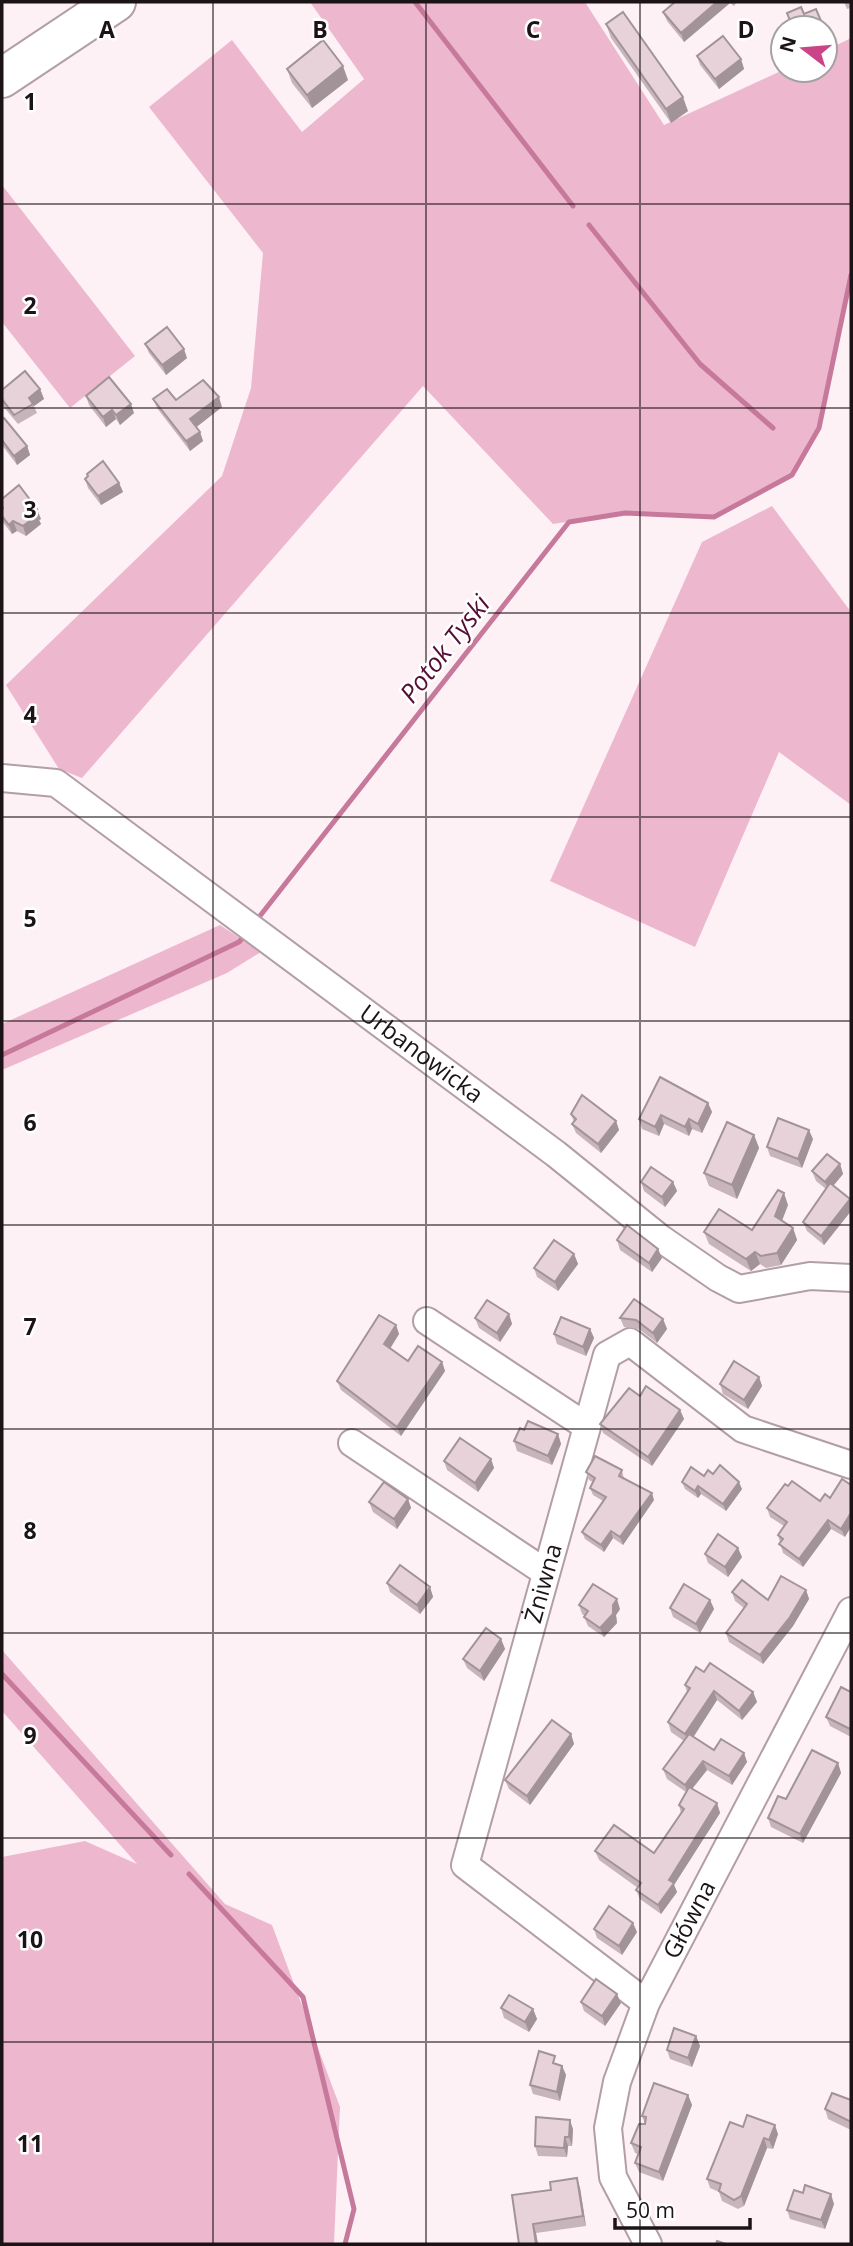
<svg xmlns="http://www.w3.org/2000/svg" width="853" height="2246" font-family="'Open Sans',sans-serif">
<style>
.green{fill:#edb8ce}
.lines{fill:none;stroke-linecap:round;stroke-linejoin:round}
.stream{stroke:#c7799b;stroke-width:5}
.minor-casing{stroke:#b29ea6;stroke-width:30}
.highway-casing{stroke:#b29ea6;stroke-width:42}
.minor{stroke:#fff;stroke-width:26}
.highway{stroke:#fff;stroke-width:38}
.wall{fill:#c7b5bb}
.shaded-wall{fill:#a29399}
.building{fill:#e7d2da;stroke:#a29399;stroke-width:2}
.grid{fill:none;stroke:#1b1316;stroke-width:2;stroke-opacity:0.55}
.labels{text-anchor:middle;stroke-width:5;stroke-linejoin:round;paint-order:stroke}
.street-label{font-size:24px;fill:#1b1316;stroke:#fff}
.water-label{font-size:26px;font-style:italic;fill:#550e34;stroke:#fff}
.grid-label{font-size:23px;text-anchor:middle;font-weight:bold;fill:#1b1316;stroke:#fff;stroke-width:5;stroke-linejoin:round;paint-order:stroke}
</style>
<rect width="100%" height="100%" fill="#fef1f6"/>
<g class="green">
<path d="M 310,2 L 585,2 L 664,125 L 783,70 L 825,70 L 825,51 L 851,38 L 851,275 L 819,428 L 792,475 L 714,517 L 625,513 L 553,524 L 423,386 L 82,778 L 59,769 L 6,685 L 222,476 L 251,388 L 263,253 L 149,107 L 232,40 L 302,132 L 364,79 Z"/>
<path d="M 2,185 L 135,356 L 70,408 L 2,322 Z"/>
<path d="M 772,506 L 851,612 L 851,805 L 779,752 L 695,947 L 550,881 L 702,542 Z"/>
<path d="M 220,925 L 261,952 L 227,973 L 2,1070 L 2,1024 Z"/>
<path d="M 2,1650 L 225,1904 L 272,1925 L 340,2107 L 334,2244 L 2,2244 L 2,1857 L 85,1841 L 137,1864 L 2,1711 Z"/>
</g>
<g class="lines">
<g class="stream">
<path d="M 415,2 L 573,206"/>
<path d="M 589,225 L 700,364 L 773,428"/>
<path d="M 256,921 L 569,522 L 625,513 L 714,517 L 792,475 L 819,428 L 851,275"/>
<path d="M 2,1055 L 239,942 L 246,934"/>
<path d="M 2,1674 L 171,1855"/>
<path d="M 189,1874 L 303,1997 L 354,2209 L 345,2244"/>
</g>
<g class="minor-casing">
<g id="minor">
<path id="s1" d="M 2,778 L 56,783 L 556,1154 L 660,1238 L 718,1278 L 739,1289 L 810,1276 L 851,1278"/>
<path d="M 427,1321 L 586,1426"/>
<path d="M 352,1443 L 545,1572"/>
<path id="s2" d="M 646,2003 L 465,1865 L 607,1355 L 630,1342 L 743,1429 L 851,1465"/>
<path id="s3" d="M 648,2244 L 613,2177 L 608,2128 L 617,2082 L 646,2003 L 851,1611"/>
</g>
</g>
<g class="highway-casing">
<path id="highway" d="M 2,78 L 116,2"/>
</g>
<use href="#minor" class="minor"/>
<use href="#highway" class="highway"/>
</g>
<g class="wall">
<path d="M 675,2 L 737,2 L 734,6 L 730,3 L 684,42 L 667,21 L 663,12 Z"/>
<path d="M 844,2 L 851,2 L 851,8 L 847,9 Z"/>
<path d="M 606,24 L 688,111 L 671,123 L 611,38 Z"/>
<path d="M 825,31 L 829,43 L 825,44 Z"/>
<path d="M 697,56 L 741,59 L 744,69 L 719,89 L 700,65 Z"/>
<path d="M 287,69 L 348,80 L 312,108 L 292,83 Z"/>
<path d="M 145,344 L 187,358 L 166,375 L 149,353 Z"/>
<path d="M 40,389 L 44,399 L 34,406 L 37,413 L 18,424 L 2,405 L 2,390 Z"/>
<path d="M 86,396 L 134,413 L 120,425 L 116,419 L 106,427 L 89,405 Z"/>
<path d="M 153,399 L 176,400 L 222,407 L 196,427 L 200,432 L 203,441 L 190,451 L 157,408 Z"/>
<path d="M 2,419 L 27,446 L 30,455 L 17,465 L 2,445 Z"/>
<path d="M 87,474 L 119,483 L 123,492 L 101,505 L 88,488 L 85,479 L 88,477 Z"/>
<path d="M 2,499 L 41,519 L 39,520 L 41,524 L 26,536 L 17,531 L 12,534 L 2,521 Z"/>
<path d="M 708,1103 L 712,1112 L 702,1133 L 692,1129 L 689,1136 L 664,1124 L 659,1136 L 642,1129 L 639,1119 Z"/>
<path d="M 571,1114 L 616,1121 L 619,1130 L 601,1153 L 576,1133 L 572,1124 L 574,1122 Z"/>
<path d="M 754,1135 L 759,1148 L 737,1199 L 709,1186 L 704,1173 Z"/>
<path d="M 813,1139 L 802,1168 L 770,1156 L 767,1147 Z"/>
<path d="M 840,1164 L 843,1174 L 833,1186 L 850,1199 L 851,1204 L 851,1211 L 824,1245 L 807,1231 L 803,1222 L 826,1189 L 816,1181 L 812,1171 Z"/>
<path d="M 641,1182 L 673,1182 L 677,1191 L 665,1207 L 644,1191 Z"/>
<path d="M 788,1205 L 782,1221 L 793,1228 L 797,1240 L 781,1265 L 766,1268 L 760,1264 L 751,1271 L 709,1244 L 704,1232 L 752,1230 Z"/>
<path d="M 617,1240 L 658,1249 L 662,1258 L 652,1272 L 620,1250 Z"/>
<path d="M 574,1254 L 578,1264 L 558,1291 L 537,1277 L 534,1268 Z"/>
<path d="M 509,1314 L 512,1324 L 500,1342 L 479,1328 L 475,1318 Z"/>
<path d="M 620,1318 L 663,1319 L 667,1329 L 657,1343 L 639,1329 L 624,1327 Z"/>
<path d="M 396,1325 L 399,1334 L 390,1349 L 408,1361 L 442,1362 L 445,1371 L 401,1436 L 341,1390 L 337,1381 Z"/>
<path d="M 590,1329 L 594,1338 L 586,1356 L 557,1344 L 554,1334 Z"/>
<path d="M 759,1377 L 762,1386 L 748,1409 L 723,1394 L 720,1384 Z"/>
<path d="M 640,1396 L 680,1410 L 684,1419 L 652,1466 L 603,1433 L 600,1424 Z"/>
<path d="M 524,1430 L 558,1434 L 561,1444 L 552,1465 L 517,1451 L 514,1441 Z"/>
<path d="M 491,1459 L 494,1468 L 478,1492 L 447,1470 L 444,1461 Z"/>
<path d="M 622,1470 L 624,1479 L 654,1500 L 623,1545 L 613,1538 L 604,1552 L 585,1539 L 582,1532 L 603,1501 L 593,1495 L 590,1488 L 593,1482 L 589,1480 L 586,1472 Z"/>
<path d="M 713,1474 L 742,1489 L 726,1511 L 701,1494 L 698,1498 L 685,1489 L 682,1482 Z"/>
<path d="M 842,1479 L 845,1537 L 831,1529 L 803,1567 L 783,1553 L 778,1535 L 784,1526 L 770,1517 L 767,1508 L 820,1501 L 830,1498 Z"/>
<path d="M 408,1499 L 411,1508 L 397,1529 L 373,1512 L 369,1502 Z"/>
<path d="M 705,1554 L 742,1557 L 728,1577 L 708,1563 Z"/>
<path d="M 387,1583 L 430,1587 L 433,1597 L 420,1614 L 390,1592 Z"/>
<path d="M 806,1590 L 809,1599 L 793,1626 L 763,1664 L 729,1642 L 726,1633 L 744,1608 L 735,1601 L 732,1592 L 768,1600 Z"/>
<path d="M 710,1600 L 714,1609 L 700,1633 L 673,1617 L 670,1608 Z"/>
<path d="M 579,1605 L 620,1609 L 616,1615 L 617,1623 L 604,1637 L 588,1626 L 584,1617 L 585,1616 L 582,1614 Z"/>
<path d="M 501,1639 L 505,1649 L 484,1681 L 467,1668 L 463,1659 Z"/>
<path d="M 704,1672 L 753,1692 L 757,1702 L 742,1720 L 717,1700 L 693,1737 L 714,1750 L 744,1753 L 747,1762 L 732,1785 L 707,1770 L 692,1789 L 717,1803 L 720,1813 L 674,1885 L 677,1892 L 661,1914 L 640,1899 L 636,1890 L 638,1888 L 599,1860 L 595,1851 L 654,1853 L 681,1813 L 679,1805 L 686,1792 L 667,1779 L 663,1769 L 684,1741 L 671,1732 L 668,1722 L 687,1692 L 685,1685 Z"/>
<path d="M 851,1692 L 851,1737 L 830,1726 L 826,1717 Z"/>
<path d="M 571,1734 L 574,1744 L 530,1805 L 509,1789 L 505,1780 Z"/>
<path d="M 838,1763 L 841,1773 L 803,1843 L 771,1827 L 768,1818 L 786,1799 Z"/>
<path d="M 594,1929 L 637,1932 L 622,1955 L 597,1938 Z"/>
<path d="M 581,2002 L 621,2003 L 605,2026 L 584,2011 Z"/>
<path d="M 501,2008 L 533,2009 L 537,2019 L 529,2032 L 504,2018 Z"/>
<path d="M 696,2036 L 700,2046 L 692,2067 L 670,2059 L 667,2050 Z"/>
<path d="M 562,2066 L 566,2075 L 560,2101 L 533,2094 L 530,2085 Z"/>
<path d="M 688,2095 L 692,2105 L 663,2181 L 639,2172 L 635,2163 L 638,2154 L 635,2153 L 631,2143 L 645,2124 L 642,2116 Z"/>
<path d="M 851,2100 L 851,2130 L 828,2119 L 825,2109 Z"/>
<path d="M 743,2127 L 778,2134 L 773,2149 L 767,2148 L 744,2206 L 738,2209 L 722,2201 L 719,2192 L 710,2188 L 707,2179 Z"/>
<path d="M 573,2129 L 572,2146 L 568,2146 L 567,2157 L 538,2156 L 535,2146 Z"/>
<path d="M 580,2188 L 586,2226 L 536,2233 L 538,2244 L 519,2244 L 512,2195 Z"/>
<path d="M 834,2204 L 825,2229 L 790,2219 L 787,2210 Z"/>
</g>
<g class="shaded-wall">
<path d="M 717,2 L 730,2 L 730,3 L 684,42 L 681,33 Z"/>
<path d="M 741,59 L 744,69 L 719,89 L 715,79 Z"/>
<path d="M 343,66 L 348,80 L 312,108 L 307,95 Z"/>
<path d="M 683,97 L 688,111 L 671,123 L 666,109 Z"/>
<path d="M 184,349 L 187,358 L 166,375 L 162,365 Z"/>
<path d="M 40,389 L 44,399 L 34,406 L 29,398 Z"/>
<path d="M 219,397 L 222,407 L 194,429 L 190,419 Z"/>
<path d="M 131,404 L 134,413 L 120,425 L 116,415 Z"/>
<path d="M 112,410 L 116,419 L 106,427 L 103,417 Z"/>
<path d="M 200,432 L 203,441 L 190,451 L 186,441 Z"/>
<path d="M 27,446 L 30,455 L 17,465 L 14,456 Z"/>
<path d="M 119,483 L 123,492 L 101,505 L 98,496 Z"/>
<path d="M 37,509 L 41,519 L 39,520 L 41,524 L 26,536 L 23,526 Z"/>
<path d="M 13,521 L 17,531 L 12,534 L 9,525 Z"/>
<path d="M 708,1103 L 712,1112 L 702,1133 L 698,1124 Z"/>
<path d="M 661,1115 L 664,1124 L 659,1136 L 655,1127 Z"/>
<path d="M 689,1119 L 692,1129 L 689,1136 L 685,1127 Z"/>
<path d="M 616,1121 L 619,1130 L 601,1153 L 598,1144 Z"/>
<path d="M 809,1130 L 813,1139 L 802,1168 L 798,1159 Z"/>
<path d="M 754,1135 L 759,1148 L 737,1199 L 732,1185 Z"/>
<path d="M 840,1164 L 843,1174 L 829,1191 L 825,1182 Z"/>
<path d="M 673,1182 L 677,1191 L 665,1207 L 662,1197 Z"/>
<path d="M 784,1193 L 788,1205 L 779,1228 L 775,1216 Z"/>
<path d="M 850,1199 L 851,1204 L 851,1211 L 824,1245 L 821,1236 Z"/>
<path d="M 793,1228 L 797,1240 L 781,1265 L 777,1253 Z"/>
<path d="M 658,1249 L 662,1258 L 652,1272 L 649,1263 Z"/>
<path d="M 755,1252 L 760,1264 L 751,1271 L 746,1259 Z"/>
<path d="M 574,1254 L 578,1264 L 558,1291 L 555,1282 Z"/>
<path d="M 509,1314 L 512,1324 L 500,1342 L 497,1333 Z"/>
<path d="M 663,1319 L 667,1329 L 657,1343 L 653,1333 Z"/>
<path d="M 396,1325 L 399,1334 L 387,1353 L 384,1344 Z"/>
<path d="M 590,1329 L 594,1338 L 586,1356 L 583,1347 Z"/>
<path d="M 442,1362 L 445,1371 L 401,1436 L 397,1427 Z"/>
<path d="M 759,1377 L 762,1386 L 748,1409 L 744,1400 Z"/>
<path d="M 680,1410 L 684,1419 L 652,1466 L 648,1457 Z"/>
<path d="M 558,1434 L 561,1444 L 552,1465 L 548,1456 Z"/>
<path d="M 491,1459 L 494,1468 L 478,1492 L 475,1483 Z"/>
<path d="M 739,1482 L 742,1489 L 726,1511 L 723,1504 Z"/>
<path d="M 698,1486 L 701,1494 L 698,1498 L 695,1491 Z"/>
<path d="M 652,1493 L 654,1500 L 623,1545 L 620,1537 Z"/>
<path d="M 408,1499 L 411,1508 L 397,1529 L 394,1519 Z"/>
<path d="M 851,1513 L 851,1527 L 845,1537 L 841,1529 Z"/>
<path d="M 828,1520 L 831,1529 L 803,1567 L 799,1559 Z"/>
<path d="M 611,1531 L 613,1538 L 604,1552 L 601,1545 Z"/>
<path d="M 738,1548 L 742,1557 L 728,1577 L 725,1567 Z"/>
<path d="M 430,1587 L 433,1597 L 420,1614 L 417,1605 Z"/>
<path d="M 806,1590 L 809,1599 L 793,1626 L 763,1664 L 760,1655 Z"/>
<path d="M 617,1599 L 620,1609 L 616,1615 L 617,1623 L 604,1637 L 600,1628 Z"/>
<path d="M 710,1600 L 714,1609 L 700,1633 L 696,1624 Z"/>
<path d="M 501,1639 L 505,1649 L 484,1681 L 480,1671 Z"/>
<path d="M 714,1691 L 717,1700 L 689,1744 L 685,1734 Z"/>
<path d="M 753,1692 L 757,1702 L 742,1720 L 739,1711 Z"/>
<path d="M 571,1734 L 574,1744 L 530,1805 L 527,1796 Z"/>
<path d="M 744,1753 L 747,1762 L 732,1785 L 729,1776 Z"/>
<path d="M 703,1761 L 707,1770 L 688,1794 L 685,1785 Z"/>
<path d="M 838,1763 L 841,1773 L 803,1843 L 800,1834 Z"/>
<path d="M 717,1803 L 720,1813 L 674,1885 L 677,1892 L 661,1914 L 658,1905 L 669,1880 Z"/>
<path d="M 633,1923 L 637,1932 L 622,1955 L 619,1946 Z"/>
<path d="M 617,1994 L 621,2003 L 605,2026 L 602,2016 Z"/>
<path d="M 533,2009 L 537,2019 L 529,2032 L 525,2022 Z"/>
<path d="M 696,2036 L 700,2046 L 692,2067 L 688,2058 Z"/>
<path d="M 562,2066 L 566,2075 L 560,2101 L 557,2092 Z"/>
<path d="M 688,2095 L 692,2105 L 663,2181 L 659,2172 Z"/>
<path d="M 570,2120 L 573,2129 L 572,2146 L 569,2137 Z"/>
<path d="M 775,2125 L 778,2134 L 773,2149 L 769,2140 Z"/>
<path d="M 565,2137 L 568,2146 L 567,2157 L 564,2148 Z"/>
<path d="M 764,2138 L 767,2148 L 744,2206 L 741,2196 Z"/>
<path d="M 577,2178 L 580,2188 L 586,2226 L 583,2216 Z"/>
<path d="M 831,2194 L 834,2204 L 825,2229 L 821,2220 Z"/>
<path d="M 533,2224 L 536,2233 L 538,2244 L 536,2244 Z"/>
</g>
<g class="building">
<path d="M 675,2 L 717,2 L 681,33 L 663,12 Z"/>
<path d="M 801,7 L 804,14 L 816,9 L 824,28 L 793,28 L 787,13 Z"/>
<path d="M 623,12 L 683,97 L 666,109 L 606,24 Z"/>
<path d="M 723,36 L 741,59 L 715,79 L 697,56 Z"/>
<path d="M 323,40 L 343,66 L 307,95 L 287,69 Z"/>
<path d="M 167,327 L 184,349 L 162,365 L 145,344 Z"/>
<path d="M 25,371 L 40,389 L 29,398 L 33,404 L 14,415 L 2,399 L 2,390 Z"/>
<path d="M 109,377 L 131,404 L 116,415 L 112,410 L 103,417 L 86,396 Z"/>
<path d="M 203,380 L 219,397 L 190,419 L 200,432 L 186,441 L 153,399 L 167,389 L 176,400 Z"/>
<path d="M 4,418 L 27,446 L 14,456 L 2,440 L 2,419 Z"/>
<path d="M 103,461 L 119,483 L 98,496 L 85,479 L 88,476 L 87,474 Z"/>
<path d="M 19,485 L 37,509 L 34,511 L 37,515 L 23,526 L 13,521 L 9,525 L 2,516 L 2,509 L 3,508 L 2,506 L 2,499 Z"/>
<path d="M 660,1077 L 708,1103 L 698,1124 L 689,1119 L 685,1127 L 661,1115 L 655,1127 L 639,1119 Z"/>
<path d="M 582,1095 L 616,1121 L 598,1144 L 572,1124 L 576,1119 L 571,1114 Z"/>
<path d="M 778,1118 L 809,1130 L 798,1159 L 767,1147 Z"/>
<path d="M 727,1122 L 754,1135 L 732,1185 L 704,1173 Z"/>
<path d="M 827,1154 L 840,1164 L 825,1182 L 812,1171 Z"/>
<path d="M 651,1167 L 673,1182 L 662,1197 L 641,1182 Z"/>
<path d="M 830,1183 L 850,1199 L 821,1236 L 803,1222 Z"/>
<path d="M 778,1190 L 784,1193 L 775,1216 L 793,1228 L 777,1253 L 761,1256 L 755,1252 L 746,1259 L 704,1232 L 719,1209 L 752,1230 Z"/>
<path d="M 627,1225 L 658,1249 L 649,1263 L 617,1240 Z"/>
<path d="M 554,1240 L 574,1254 L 555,1282 L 534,1268 Z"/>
<path d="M 634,1299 L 663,1319 L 653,1333 L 636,1320 L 620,1318 Z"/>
<path d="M 487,1300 L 509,1314 L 497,1333 L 475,1318 Z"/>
<path d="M 379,1315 L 396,1325 L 384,1344 L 408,1361 L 418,1346 L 442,1362 L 397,1427 L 337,1381 Z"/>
<path d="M 561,1317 L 590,1329 L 583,1347 L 554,1334 Z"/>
<path d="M 734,1361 L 759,1377 L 744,1400 L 720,1384 Z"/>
<path d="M 646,1386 L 680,1410 L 648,1457 L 600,1424 L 629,1388 L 640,1396 Z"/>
<path d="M 528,1421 L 558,1434 L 548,1456 L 514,1441 L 520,1428 L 524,1430 Z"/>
<path d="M 460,1438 L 491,1459 L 475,1483 L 444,1461 Z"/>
<path d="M 595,1456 L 622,1470 L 619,1476 L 652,1493 L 620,1537 L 611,1531 L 601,1545 L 582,1532 L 606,1497 L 590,1488 L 595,1478 L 586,1472 Z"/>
<path d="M 720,1465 L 739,1482 L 723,1504 L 698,1486 L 695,1491 L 682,1482 L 691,1467 L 704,1476 L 708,1470 L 713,1474 Z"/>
<path d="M 842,1479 L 851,1485 L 851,1513 L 841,1529 L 828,1520 L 799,1559 L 779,1544 L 783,1539 L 778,1535 L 787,1522 L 767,1508 L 785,1484 L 788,1486 L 792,1481 L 820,1501 L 825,1494 L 830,1498 Z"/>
<path d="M 384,1482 L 408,1499 L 394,1519 L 369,1502 Z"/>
<path d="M 718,1534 L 738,1548 L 725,1567 L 705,1554 Z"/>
<path d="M 400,1565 L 430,1587 L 417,1605 L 387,1583 Z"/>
<path d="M 781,1576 L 806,1590 L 790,1617 L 760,1655 L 726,1633 L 747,1604 L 732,1592 L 742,1580 L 768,1600 Z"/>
<path d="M 593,1584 L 617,1599 L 613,1605 L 613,1614 L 600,1628 L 584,1617 L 588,1611 L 579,1605 Z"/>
<path d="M 684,1584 L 710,1600 L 696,1624 L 670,1608 Z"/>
<path d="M 486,1628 L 501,1639 L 480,1671 L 463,1659 Z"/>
<path d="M 710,1663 L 753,1692 L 739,1711 L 714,1691 L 685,1734 L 668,1722 L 690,1688 L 685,1685 L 696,1667 L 704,1672 Z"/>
<path d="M 841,1687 L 851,1692 L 851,1726 L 850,1729 L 826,1717 Z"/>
<path d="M 552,1720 L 571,1734 L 527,1796 L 505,1780 Z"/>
<path d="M 689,1734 L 714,1750 L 721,1739 L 744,1753 L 729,1776 L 703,1761 L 685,1785 L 663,1769 Z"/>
<path d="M 812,1750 L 838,1763 L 800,1834 L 768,1818 L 778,1796 L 786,1799 Z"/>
<path d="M 689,1787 L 717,1803 L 669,1880 L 674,1883 L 658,1905 L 636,1890 L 641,1883 L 595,1851 L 614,1825 L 654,1853 L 684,1809 L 679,1805 Z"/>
<path d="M 609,1906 L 633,1923 L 619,1946 L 594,1929 Z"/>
<path d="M 596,1979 L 617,1994 L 602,2016 L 581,2002 Z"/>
<path d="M 509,1995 L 533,2009 L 525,2022 L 501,2008 Z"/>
<path d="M 674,2028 L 696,2036 L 688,2058 L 667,2050 Z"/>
<path d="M 539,2051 L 555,2056 L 553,2063 L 562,2066 L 557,2092 L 530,2085 Z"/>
<path d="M 654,2083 L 688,2095 L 659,2172 L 635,2163 L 641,2147 L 631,2143 L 639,2124 L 645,2124 L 646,2117 L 642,2116 Z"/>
<path d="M 832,2093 L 851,2100 L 851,2122 L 825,2109 Z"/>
<path d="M 747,2115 L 775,2125 L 769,2140 L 764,2138 L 741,2196 L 734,2200 L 719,2191 L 721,2184 L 707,2179 L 730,2122 L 743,2127 Z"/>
<path d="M 536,2117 L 570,2120 L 569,2137 L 565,2137 L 564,2148 L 535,2146 Z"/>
<path d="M 577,2178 L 583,2216 L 533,2224 L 536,2244 L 519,2244 L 512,2195 L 551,2190 L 550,2182 Z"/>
<path d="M 805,2185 L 831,2194 L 821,2220 L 787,2210 L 794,2190 L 803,2193 Z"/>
<path d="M 717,2241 L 726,2244 L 716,2244 Z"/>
</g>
<path class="grid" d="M 213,2 L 213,2244M 426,2 L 426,2244M 640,2 L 640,2244M 2,204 L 851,204M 2,408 L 851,408M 2,613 L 851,613M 2,817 L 851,817M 2,1021 L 851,1021M 2,1225 L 851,1225M 2,1429 L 851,1429M 2,1633 L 851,1633M 2,1838 L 851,1838M 2,2042 L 851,2042"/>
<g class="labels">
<g class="street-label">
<text dy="8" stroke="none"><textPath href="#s1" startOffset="509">Urbanowicka</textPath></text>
<text dy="8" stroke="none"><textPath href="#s2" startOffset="520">Żniwna</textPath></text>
<text dy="8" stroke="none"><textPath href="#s3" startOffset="350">Główna</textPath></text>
</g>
<g class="water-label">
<text transform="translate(445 649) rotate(-52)" y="9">Potok Tyski</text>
</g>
</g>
<g class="grid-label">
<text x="107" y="38">A</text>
<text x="320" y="38">B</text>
<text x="533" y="38">C</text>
<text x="746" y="38">D</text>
<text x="30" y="110">1</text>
<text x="30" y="314">2</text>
<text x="30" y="518">3</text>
<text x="30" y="723">4</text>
<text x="30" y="927">5</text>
<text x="30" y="1131">6</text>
<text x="30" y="1335">7</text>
<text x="30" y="1539">8</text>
<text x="30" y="1744">9</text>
<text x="30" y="1948">10</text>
<text x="30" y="2152">11</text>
</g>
<rect width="853" height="2246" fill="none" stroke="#1b1316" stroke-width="7"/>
<g transform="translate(804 49) rotate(286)"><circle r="33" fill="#ffffff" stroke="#a4a1a2" stroke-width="2"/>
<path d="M0-5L12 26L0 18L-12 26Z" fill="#c94588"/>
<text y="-10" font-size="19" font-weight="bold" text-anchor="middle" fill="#1b1316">N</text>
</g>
<path d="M615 2218v10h135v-10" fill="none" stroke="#1b1316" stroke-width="3.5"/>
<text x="626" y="2218" font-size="21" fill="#1b1316" stroke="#ffffff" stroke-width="5" paint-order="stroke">50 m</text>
</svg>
